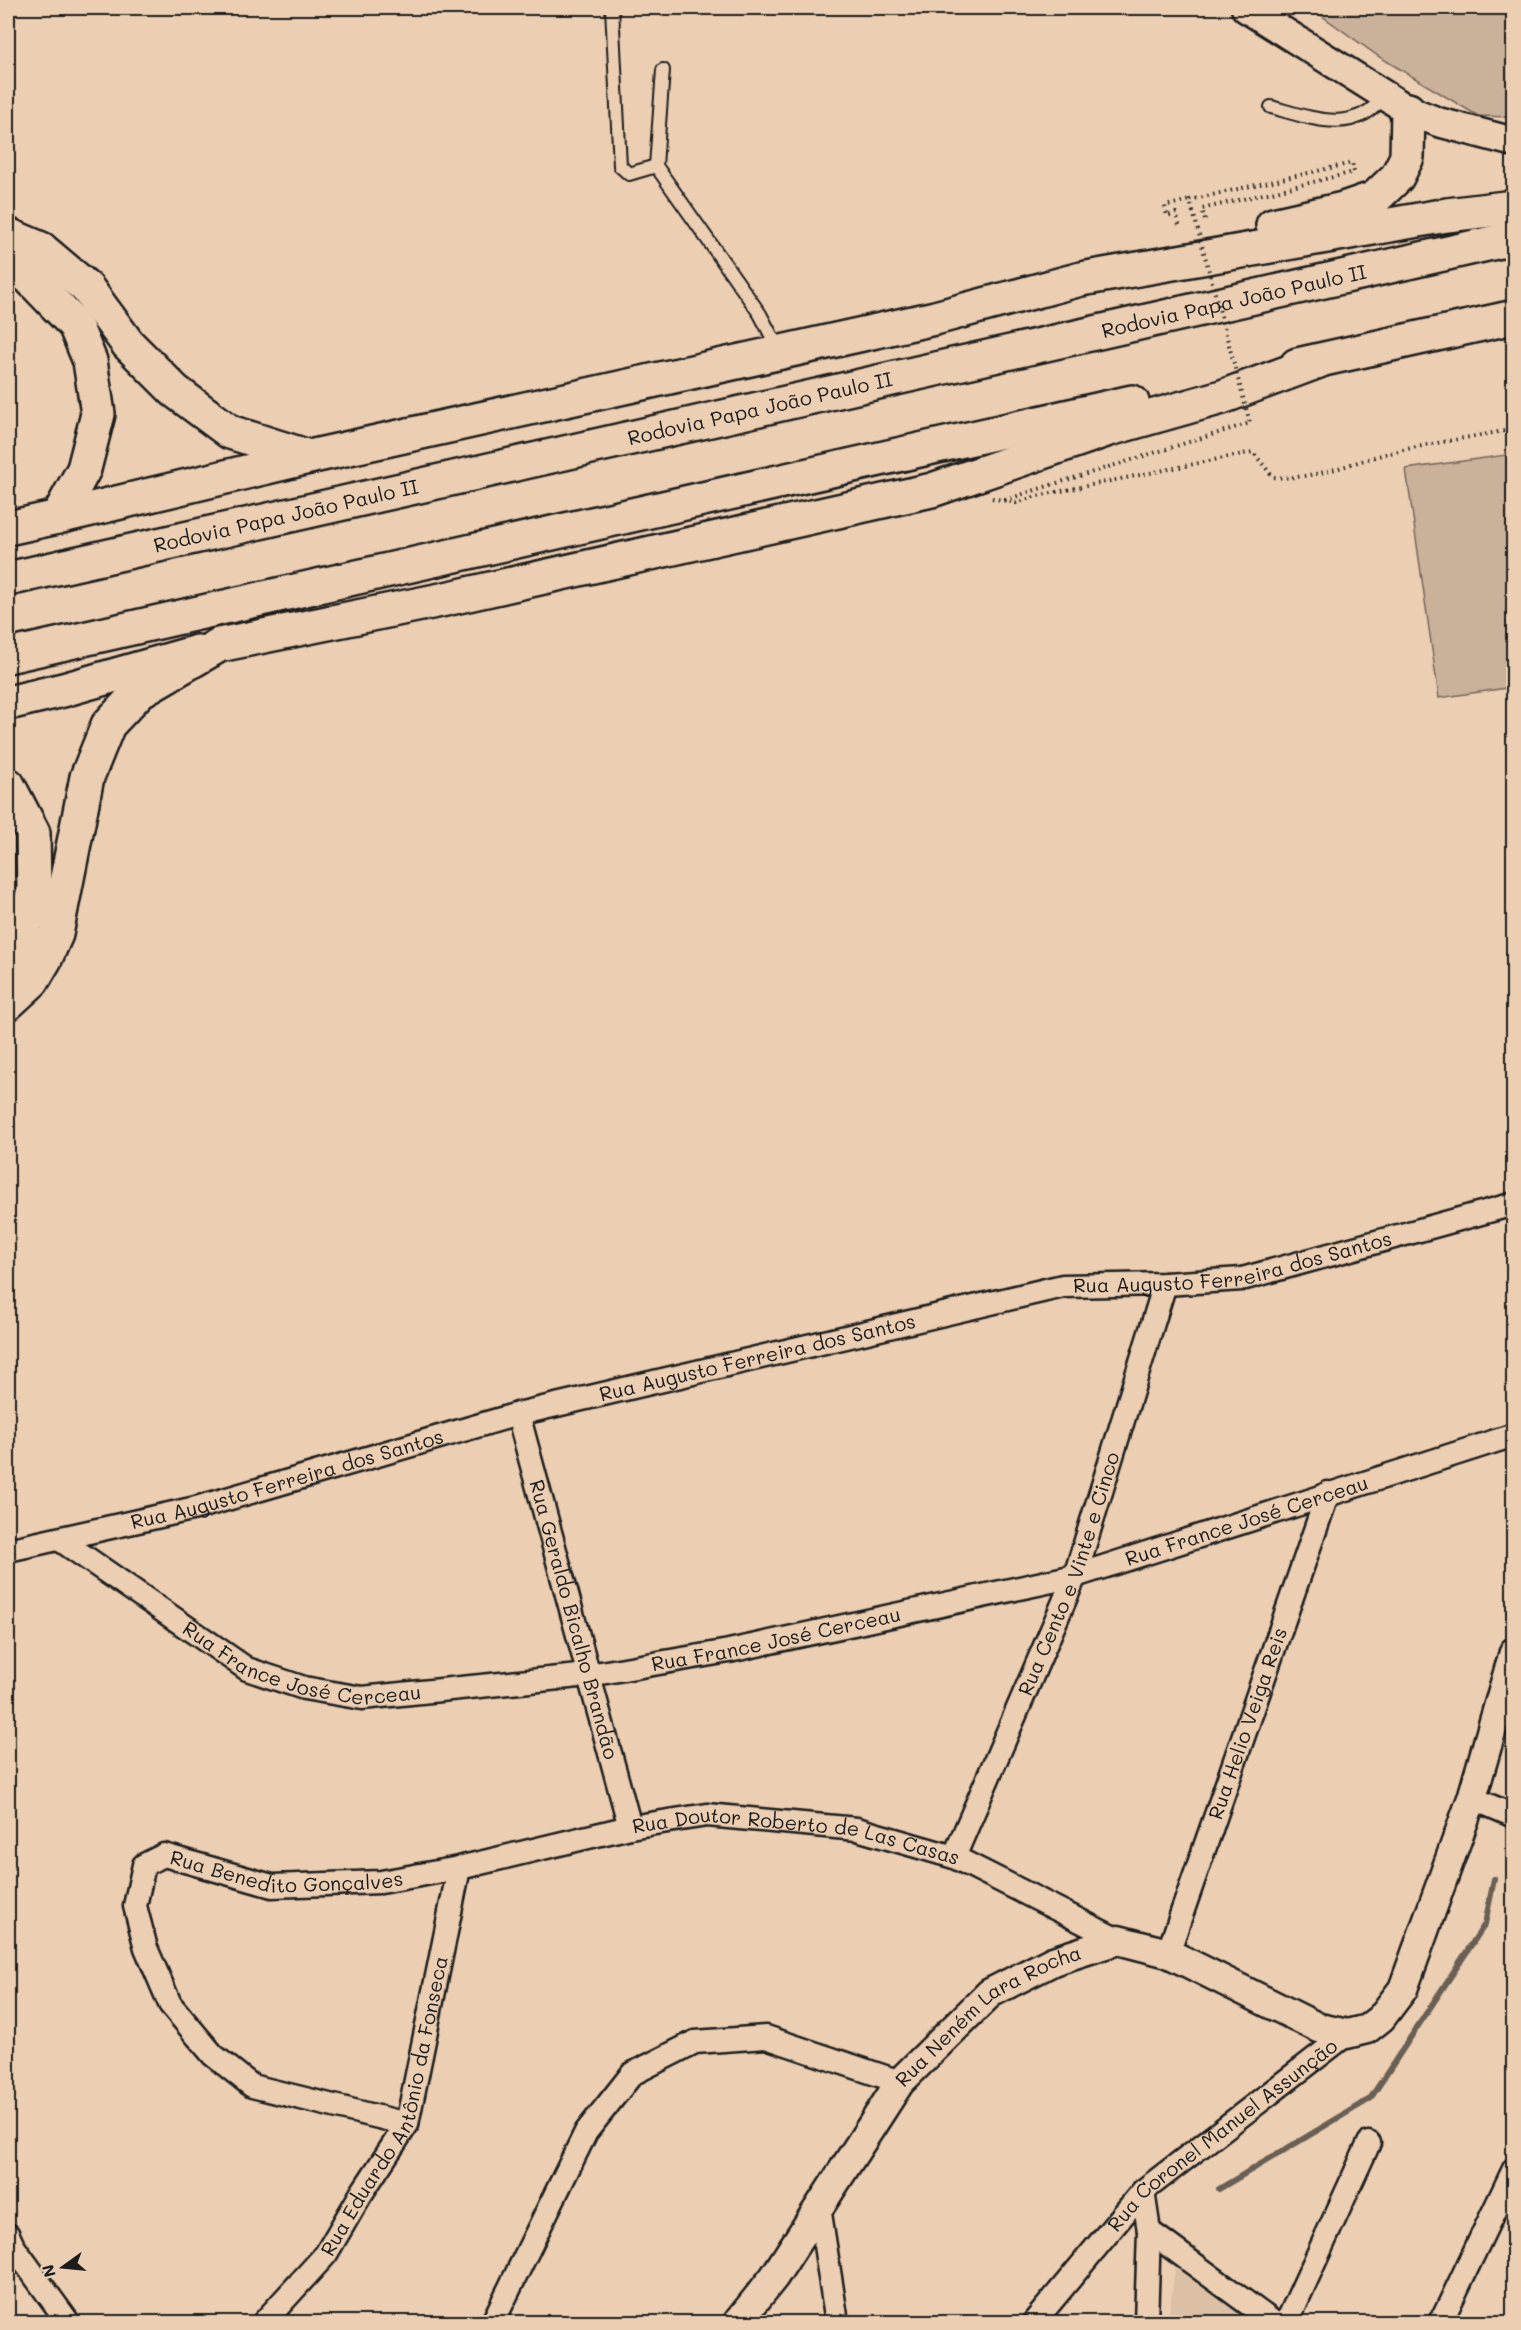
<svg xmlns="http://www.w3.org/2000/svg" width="1521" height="2330" font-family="Mali,sans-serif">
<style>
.built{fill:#dbc0a6}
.green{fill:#cab19a;stroke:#73665b;stroke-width:1.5}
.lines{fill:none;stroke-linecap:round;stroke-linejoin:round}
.stream{stroke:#695e54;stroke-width:6}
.service-casing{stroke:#1c1c1c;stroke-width:16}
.minor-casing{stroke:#1c1c1c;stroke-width:27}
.tertiary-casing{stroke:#1c1c1c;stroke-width:33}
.primary-casing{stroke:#1c1c1c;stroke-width:38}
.motorway-casing{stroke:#1c1c1c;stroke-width:38}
.path{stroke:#1c1c1c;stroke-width:4;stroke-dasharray:1.5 4.5;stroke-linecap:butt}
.service{stroke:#eccfb3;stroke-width:12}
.minor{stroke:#eccfb3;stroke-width:22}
.tertiary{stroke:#eccfb3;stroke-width:28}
.primary{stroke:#eccfb3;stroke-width:33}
.motorway{stroke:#eccfb3;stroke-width:33}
.path-bridge{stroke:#1c1c1c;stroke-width:4;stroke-dasharray:1.5 4.5;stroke-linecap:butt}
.labels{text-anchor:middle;stroke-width:4.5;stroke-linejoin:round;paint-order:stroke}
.street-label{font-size:20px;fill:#1c1c1c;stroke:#eccfb3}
</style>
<rect width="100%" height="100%" fill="#eccfb3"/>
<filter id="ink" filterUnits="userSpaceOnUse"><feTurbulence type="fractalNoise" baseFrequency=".0167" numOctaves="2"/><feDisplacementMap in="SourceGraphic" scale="12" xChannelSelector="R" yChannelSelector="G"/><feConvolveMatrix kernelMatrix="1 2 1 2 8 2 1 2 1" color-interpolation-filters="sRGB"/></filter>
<g filter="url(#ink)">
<path class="built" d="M 1175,2268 L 1257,2322 L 1168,2322 Z"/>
<g class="green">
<path d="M 1311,8 L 1513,8 L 1513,117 L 1478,116 L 1378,56 Z"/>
<path d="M 1513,454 L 1513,687 L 1439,698 L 1406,469 Z"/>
</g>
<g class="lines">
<path class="stream" d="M 1219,2189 L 1370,2099 L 1485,1924 L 1494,1879"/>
<g class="service-casing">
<g id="service">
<path d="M 612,8 L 620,166 L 629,174 L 656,166"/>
<path d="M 663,70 L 656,166 L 760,314 L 780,352"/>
<path d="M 1271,107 C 1311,118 1355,136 1384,96"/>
</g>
</g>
<g class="minor-casing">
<g id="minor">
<path id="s1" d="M 518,1414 L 630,1827"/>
<path id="s2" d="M 59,1539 L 247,1669 L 304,1688 L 362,1698 L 589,1675 L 729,1651 L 1075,1576 L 1514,1435"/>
<path id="s3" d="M 8,1550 L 196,1508 L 518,1414 L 1063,1286 L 1165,1284 L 1242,1279 L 1514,1204"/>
<path d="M 1472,1798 L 1514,1816"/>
<path id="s4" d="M 954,1857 L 1075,1576 L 1165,1284"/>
<path id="s5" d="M 1168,1953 L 1328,1493"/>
<path id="s6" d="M 407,2124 L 252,2086 L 213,2055 L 170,2004 L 146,1948 L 135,1906 L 144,1865 L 164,1855 L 272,1886 L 381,1882 L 459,1868 L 630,1827 L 707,1815 L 857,1829 L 954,1857 L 1118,1940"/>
<path d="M 1143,2191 L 1149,2231 L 1273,2322"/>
<path d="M 819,2207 L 837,2322"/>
<path d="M 8,2235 L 13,2246 L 68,2322"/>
<path id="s7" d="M 264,2322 L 326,2254 L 361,2194 L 407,2124 L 459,1868"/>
<path d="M 493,2322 L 586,2132 L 632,2074 L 695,2042 L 766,2037 L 900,2082"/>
<path id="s8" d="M 1034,2322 L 1143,2191 L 1347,2034"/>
<path d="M 1146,2322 L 1149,2231"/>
<path d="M 1287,2322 L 1369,2143"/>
<path d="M 1441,2322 L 1514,2169"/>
</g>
</g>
<g class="tertiary-casing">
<g id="tertiary">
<path d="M 1246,8 L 1408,110 L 1438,122 L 1514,142"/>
<path id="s9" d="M 738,2322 L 774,2277 L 900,2082 L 990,1993 L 1053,1961 L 1118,1940 L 1168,1953 L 1319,2028 L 1347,2034 L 1367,2029 L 1381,2018 L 1403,1989 L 1472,1798 L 1514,1652"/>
</g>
</g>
<g class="primary-casing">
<g id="primary">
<path d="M 8,266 L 27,275 L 75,325 L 90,361 L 98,414 L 84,469 L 58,517"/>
<path d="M 8,528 L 58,517 L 309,457"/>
<path d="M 8,703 L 63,690 L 197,652"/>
<path d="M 8,785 L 33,833 L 34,890 L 18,948 L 8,959"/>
</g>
</g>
<g class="motorway-casing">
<g id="motorway">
<path d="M 1273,225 L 1343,209 L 1375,198 L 1397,177 L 1407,157 L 1408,110"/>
<path d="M 8,235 L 41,249 L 87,288 L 128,344 L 175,391 L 230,432 L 309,457 L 935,318 L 1081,279 L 1447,215 L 1514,207"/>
<path d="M 1297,365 L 1514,317"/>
<path id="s10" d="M 8,579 L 1514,238"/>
<path d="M 8,656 L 1132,402"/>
<path d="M 8,1003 L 32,981 L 45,959 L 56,934 L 87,777 L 108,725 L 140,691 L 219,645 L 441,600 L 932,490 L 1109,429 L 1222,397 L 1319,361"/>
</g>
</g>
<g class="path">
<path d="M 1193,212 L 1190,200 L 1352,163 L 1354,172 L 1202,209 L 1205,220"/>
<path d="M 1179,225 L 1176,213 L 1167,216 L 1165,206 L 1190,200"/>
<path d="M 992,498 L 1016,503 L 1037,496 L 1253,452 L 1273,477 C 1314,481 1351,462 1390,453 C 1431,443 1473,437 1514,429"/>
<path d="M 1005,500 L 1051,485"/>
</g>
<use href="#service" class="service"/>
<use href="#minor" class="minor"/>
<use href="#tertiary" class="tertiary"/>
<use href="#primary" class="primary"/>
<use href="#motorway" class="motorway"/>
<path class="path-bridge" d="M 1051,485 L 1250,423 L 1193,212"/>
</g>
</g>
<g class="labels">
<g class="street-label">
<text dy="7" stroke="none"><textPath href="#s10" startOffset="1257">Rodovia Papa João Paulo II</textPath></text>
<text dy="7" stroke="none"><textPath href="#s10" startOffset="771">Rodovia Papa João Paulo II</textPath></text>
<text dy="7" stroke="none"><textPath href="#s10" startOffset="285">Rodovia Papa João Paulo II</textPath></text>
<text dy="7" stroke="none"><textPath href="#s3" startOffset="1260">Rua Augusto Ferreira dos Santos</textPath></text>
<text dy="7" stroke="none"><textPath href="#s3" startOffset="774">Rua Augusto Ferreira dos Santos</textPath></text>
<text dy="7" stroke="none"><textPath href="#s3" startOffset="288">Rua Augusto Ferreira dos Santos</textPath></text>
<text dy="7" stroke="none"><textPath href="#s2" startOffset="1252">Rua France José Cerceau</textPath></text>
<text dy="7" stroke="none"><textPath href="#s4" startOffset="306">Rua Cento e Vinte e Cinco</textPath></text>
<text dy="7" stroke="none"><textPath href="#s1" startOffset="213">Rua Geraldo Bicalho Brandão</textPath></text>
<text dy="7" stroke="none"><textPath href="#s2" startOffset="766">Rua France José Cerceau</textPath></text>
<text dy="7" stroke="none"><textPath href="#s2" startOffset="280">Rua France José Cerceau</textPath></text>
<text dy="7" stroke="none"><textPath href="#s5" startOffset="243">Rua Helio Veiga Reis</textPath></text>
<text dy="7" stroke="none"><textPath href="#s6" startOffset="1090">Rua Doutor Roberto de Las Casas</textPath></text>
<text dy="7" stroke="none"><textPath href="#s6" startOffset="570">Rua Benedito Gonçalves</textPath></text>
<text dy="7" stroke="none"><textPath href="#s9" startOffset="402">Rua Neném Lara Rocha</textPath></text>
<text dy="7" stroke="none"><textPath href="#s7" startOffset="254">Rua Eduardo Antônio da Fonseca</textPath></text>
<text dy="7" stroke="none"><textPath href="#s8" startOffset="267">Rua Coronel Manuel Assunção</textPath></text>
</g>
</g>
<rect width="1521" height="2330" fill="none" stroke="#eccfb3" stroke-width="30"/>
<rect x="15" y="15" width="1491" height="2300" fill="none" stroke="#1c1c1c" stroke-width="2" filter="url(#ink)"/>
<g transform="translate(63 2267) rotate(255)" stroke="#eccfb3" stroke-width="4.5" paint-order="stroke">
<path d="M0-4.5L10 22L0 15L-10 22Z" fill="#1c1c1c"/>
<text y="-9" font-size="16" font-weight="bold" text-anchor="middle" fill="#1c1c1c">N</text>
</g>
</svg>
